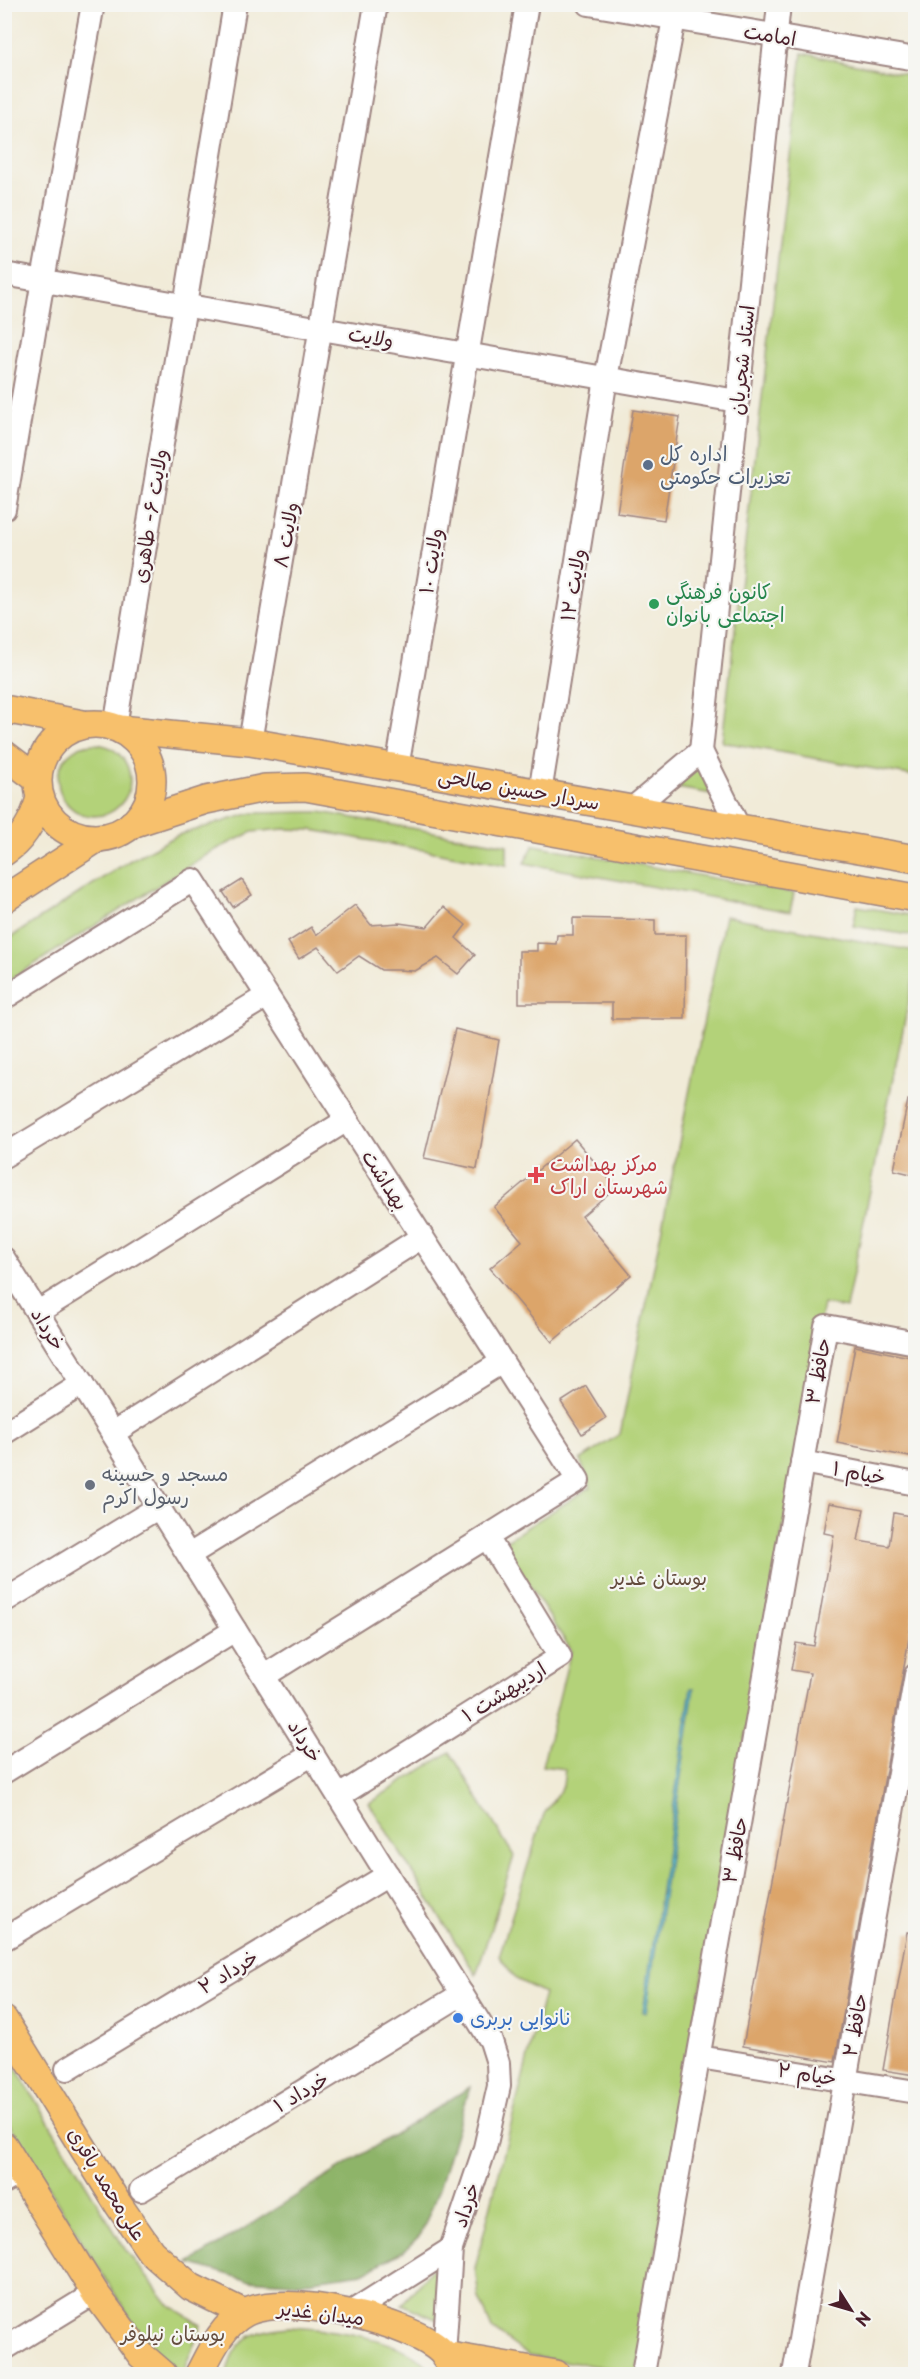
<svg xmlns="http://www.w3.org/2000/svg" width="920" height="2379" font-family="'Playpen Sans','Playpen Sans Arabic',sans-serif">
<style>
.green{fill:#b3d279;stroke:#7e7852;stroke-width:1.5}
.forest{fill:#8eb469;stroke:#6c6a4a;stroke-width:1.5}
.water{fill:#5bc5d6;stroke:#527280;stroke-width:1.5}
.building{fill:#dca56b}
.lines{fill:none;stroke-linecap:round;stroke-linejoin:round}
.minor-casing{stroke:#9e8582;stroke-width:26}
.major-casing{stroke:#9e8582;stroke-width:30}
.minor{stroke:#fff;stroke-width:22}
.major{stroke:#f7c06c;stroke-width:27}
.service-dot{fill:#5c6f8a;stroke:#f6f6f2;stroke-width:2}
.leisure-dot{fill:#2e9e5b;stroke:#f6f6f2;stroke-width:2}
.health-dot{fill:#e0444e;stroke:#f6f6f2;stroke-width:2}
.worship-dot{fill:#6b7280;stroke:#f6f6f2;stroke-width:2}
.shop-dot{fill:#3f7fe0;stroke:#f6f6f2;stroke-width:2}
.labels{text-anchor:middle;stroke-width:4.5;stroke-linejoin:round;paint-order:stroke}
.street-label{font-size:20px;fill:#4a1f2b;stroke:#f6f6f2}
.service-label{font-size:20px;fill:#4e5e75;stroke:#f6f6f2;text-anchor:start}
.leisure-label{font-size:20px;fill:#27864d;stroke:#f6f6f2;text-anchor:start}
.health-label{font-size:20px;fill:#be3a42;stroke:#f6f6f2;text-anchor:start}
.worship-label{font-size:20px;fill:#5b616d;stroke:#f6f6f2;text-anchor:start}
.park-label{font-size:20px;fill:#644c3e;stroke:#f6f6f2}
.shop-label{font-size:20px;fill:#366cbe;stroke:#f6f6f2;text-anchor:start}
</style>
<rect width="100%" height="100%" fill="#f6f6f2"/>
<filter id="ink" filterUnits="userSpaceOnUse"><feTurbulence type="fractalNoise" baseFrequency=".0167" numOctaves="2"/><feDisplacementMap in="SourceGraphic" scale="12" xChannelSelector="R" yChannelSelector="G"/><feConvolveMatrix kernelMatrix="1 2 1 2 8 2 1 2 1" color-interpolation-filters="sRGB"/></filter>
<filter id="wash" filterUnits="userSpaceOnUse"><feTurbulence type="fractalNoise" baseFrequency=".008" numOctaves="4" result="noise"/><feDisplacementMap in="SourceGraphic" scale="24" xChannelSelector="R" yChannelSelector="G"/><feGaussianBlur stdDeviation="1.35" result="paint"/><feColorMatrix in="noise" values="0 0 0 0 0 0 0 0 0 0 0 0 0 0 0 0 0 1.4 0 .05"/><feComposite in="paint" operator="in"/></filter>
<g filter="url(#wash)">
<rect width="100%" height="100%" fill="#f1ebd8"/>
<g class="green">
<path d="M 802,53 L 915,76 L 915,776 L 722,742 Z"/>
<circle cx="94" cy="780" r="36"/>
<path d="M 698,765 L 712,794 L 677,788 Z"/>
<path d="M 320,812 L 507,845 L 507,865 L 312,830 L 284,829 L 252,832 L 211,852 L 5,983 L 5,941 L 129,861 L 178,835 L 252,813 Z"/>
<path d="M 534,845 L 794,893 L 790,912 L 524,863 Z"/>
<path d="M 857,906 L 915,916 L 915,936 L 853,926 Z"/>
<path d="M 725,916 L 915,951 L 915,971 L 846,1308 L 823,1304 L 688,2060 L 637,2372 L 529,2356 L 492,2329 L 479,2298 L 475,2268 L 544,1993 L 516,1979 L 499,1956 L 544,1814 L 563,1786 L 565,1769 L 542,1766 L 571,1650 L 502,1543 L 591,1487 L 580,1460 L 620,1434 Z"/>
<path d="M 450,1752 L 514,1856 L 476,1975 L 369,1803 Z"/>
<path d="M 4,2048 L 125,2249 L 168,2304 L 202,2325 L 182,2374 L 143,2339 L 5,2118 Z"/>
<path d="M 439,2261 L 440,2321 L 402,2304 Z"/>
<path d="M 289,2327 C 330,2329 410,2337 434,2374 L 227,2374 C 232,2338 256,2330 289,2327 Z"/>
</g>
<path class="forest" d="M 470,2087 L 439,2189 L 421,2234 L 404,2251 L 363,2273 L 292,2283 L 247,2280 L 189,2263 Z"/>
<path class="water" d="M 691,1688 L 694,1688 L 646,2013 L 643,2012 Z"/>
<g id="blocks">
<g class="building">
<path d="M 633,410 L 680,417 L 664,520 L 617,513 Z"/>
<path d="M 242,880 L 252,895 L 233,907 L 223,892 Z"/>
<path d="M 355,905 L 371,925 L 399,923 L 427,927 L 444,907 L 466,925 L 456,938 L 475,955 L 458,974 L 438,958 L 415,971 L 398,970 L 381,970 L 359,956 L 338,971 L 318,947 L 299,959 L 288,942 L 311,927 L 316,935 Z"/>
<path d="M 573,918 L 655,920 L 655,935 L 686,935 L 685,1019 L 612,1019 L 612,1003 L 519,1003 L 519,951 L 537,951 L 537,943 L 556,944 L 557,935 L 573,935 Z"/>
<path d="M 455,1029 L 499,1040 L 477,1169 L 424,1158 Z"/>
<path d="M 908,1100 L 915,1100 L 915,1175 L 894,1170 Z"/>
<path d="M 575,1139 L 616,1187 L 582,1216 L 631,1275 L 552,1342 L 490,1268 L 522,1241 L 494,1207 Z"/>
<path d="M 855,1346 L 915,1358 L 915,1458 L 837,1443 Z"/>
<path d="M 586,1386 L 606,1418 L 582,1434 L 561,1402 Z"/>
<path d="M 829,1503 L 864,1509 L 858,1541 L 889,1546 L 894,1513 L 915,1517 L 915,1604 L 835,2062 L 743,2046 L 810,1673 L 791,1670 L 796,1643 L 814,1646 L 834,1535 L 824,1533 Z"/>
<path d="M 907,1932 L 915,1933 L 915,2075 L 883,2070 Z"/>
</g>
</g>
</g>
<g filter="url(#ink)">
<use href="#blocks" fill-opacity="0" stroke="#9e8582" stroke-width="1.5"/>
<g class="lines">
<g class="minor-casing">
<g id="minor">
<path d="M 589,4 L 916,59"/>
<path d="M 4,274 L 737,401"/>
<path d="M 4,509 L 43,280 L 93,4"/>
<path d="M 115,727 L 235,4"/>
<path d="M 250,742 L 376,4"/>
<path d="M 701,751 L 779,4"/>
<path d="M 701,751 L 739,828"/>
<path d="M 397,768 L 527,4"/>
<path d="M 540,793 L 606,378 L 674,19"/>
<path d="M 632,809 L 701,751"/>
<path d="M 4,998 L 193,880 L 578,1480 L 264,1676"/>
<path d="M 4,1156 L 267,996"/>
<path d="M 4,1259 L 491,2041 L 498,2063 L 499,2086 L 485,2148 L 451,2249 L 444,2355"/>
<path d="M 38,1312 L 347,1120"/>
<path d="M 4,1433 L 82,1384"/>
<path d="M 113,1433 L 422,1237"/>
<path d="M 802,1462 L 916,1484"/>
<path d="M 189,1555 L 502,1362"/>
<path d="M 4,1601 L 159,1507"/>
<path d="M 4,1772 L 235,1630"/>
<path d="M 339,1796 L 560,1657 L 493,1547"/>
<path d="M 4,1939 L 313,1754"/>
<path d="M 699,2057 L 916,2092"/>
<path d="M 67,2069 L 388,1875"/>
<path d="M 4,2182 L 21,2172"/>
<path d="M 141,2190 L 462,1994"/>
<path d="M 350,2313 L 451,2249"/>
<path d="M 4,2349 L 95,2293"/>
<path d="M 643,2374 L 826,1326 L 916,1343"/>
<path d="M 794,2374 L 916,1675"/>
</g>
</g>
<g class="major-casing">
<g id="major">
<path d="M 4,709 L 83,724"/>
<circle cx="95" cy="781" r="57"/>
<path d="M 120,729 L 250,742 L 916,859"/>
<path d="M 4,754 L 37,779"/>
<path d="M 132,824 L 206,800 L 265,788 L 305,787 L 916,898"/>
<path d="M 4,852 C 23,840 34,819 40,798"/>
<path d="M 4,899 L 98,838"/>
<path d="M 4,2020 L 118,2204 L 151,2252 L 191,2287 L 244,2313"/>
<path d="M 4,2146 L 95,2293 L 141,2355 L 163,2374"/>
<path d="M 444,2355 L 556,2374"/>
<path d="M 199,2374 C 210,2353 222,2325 245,2313 C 284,2291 414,2321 444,2354 C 448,2360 452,2368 454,2374"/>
</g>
</g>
<use href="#minor" class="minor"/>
<use href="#major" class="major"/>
</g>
</g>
<circle class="service-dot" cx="648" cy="465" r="6"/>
<circle class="leisure-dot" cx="654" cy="604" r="6"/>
<path class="health-dot" d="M533 1166h6v6h6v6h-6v6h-6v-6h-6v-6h6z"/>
<circle class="worship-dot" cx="90" cy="1485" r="6"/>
<circle class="shop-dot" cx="458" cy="2018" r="6"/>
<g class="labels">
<g class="street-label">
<text transform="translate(770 35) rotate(9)" y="7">امامت</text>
<text transform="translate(371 337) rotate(10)" y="7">ولایت</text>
<text transform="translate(742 360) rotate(-84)" y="7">استاد شجریان</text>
<text transform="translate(150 516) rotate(-81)" y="7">ولایت ۶- طاهری</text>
<text transform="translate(286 535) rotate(-80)" y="7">ولایت ۸</text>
<text transform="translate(431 561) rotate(-81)" y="7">ولایت ۱۰</text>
<text transform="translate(573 585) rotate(-81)" y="7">ولایت ۱۲</text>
<text transform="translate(519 789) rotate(10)" y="7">سردار حسین صالحی</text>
<text transform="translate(385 1180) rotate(57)" y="7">بهداشت</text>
<text transform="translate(48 1329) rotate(58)" y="7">خرداد</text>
<text transform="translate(818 1371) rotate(-80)" y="7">حافظ ۳</text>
<text transform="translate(859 1473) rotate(11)" y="7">خیام ۱</text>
<text transform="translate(504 1692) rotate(-32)" y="7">اردیبهشت ۱</text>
<text transform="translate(305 1741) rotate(58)" y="7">خرداد</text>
<text transform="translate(735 1850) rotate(-80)" y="7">حافظ ۳</text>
<text transform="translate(228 1972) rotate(-31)" y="7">خرداد ۲</text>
<text transform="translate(855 2025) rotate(-80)" y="7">حافظ ۲</text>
<text transform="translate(807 2074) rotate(9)" y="7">خیام ۲</text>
<text transform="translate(301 2092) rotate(-31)" y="7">خرداد ۱</text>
<text transform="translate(107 2184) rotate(58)" y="7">علی‌محمد باقری</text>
<text transform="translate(466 2205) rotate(-72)" y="7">خرداد</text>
<text transform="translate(321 2313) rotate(7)" y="7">میدان غدیر</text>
</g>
<g class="service-label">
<text x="660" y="461">اداره کل<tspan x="660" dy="23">تعزیرات حکومتی</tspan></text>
</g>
<g class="leisure-label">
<text x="666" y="599">کانون فرهنگی<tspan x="666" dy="23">اجتماعی بانوان</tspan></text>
</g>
<g class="health-label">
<text x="550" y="1171">مرکز بهداشت<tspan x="550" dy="23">شهرستان اراک</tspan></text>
</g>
<g class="worship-label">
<text x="102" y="1481">مسجد و حسینه<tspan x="102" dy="23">رسول اکرم</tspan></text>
</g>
<g class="park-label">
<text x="659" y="1585">بوستان غدیر</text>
<text x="173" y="2341">بوستان نیلوفر</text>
</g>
<g class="shop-label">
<text x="470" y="2025">نانوایی بربری</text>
</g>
</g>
<rect width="920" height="2379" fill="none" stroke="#f6f6f2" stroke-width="24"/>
<g transform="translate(851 2310) rotate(127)" stroke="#f6f6f2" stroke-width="4.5" paint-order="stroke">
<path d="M0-4.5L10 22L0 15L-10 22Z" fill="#4a1f2b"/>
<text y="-9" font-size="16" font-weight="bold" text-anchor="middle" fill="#4a1f2b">N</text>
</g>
</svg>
